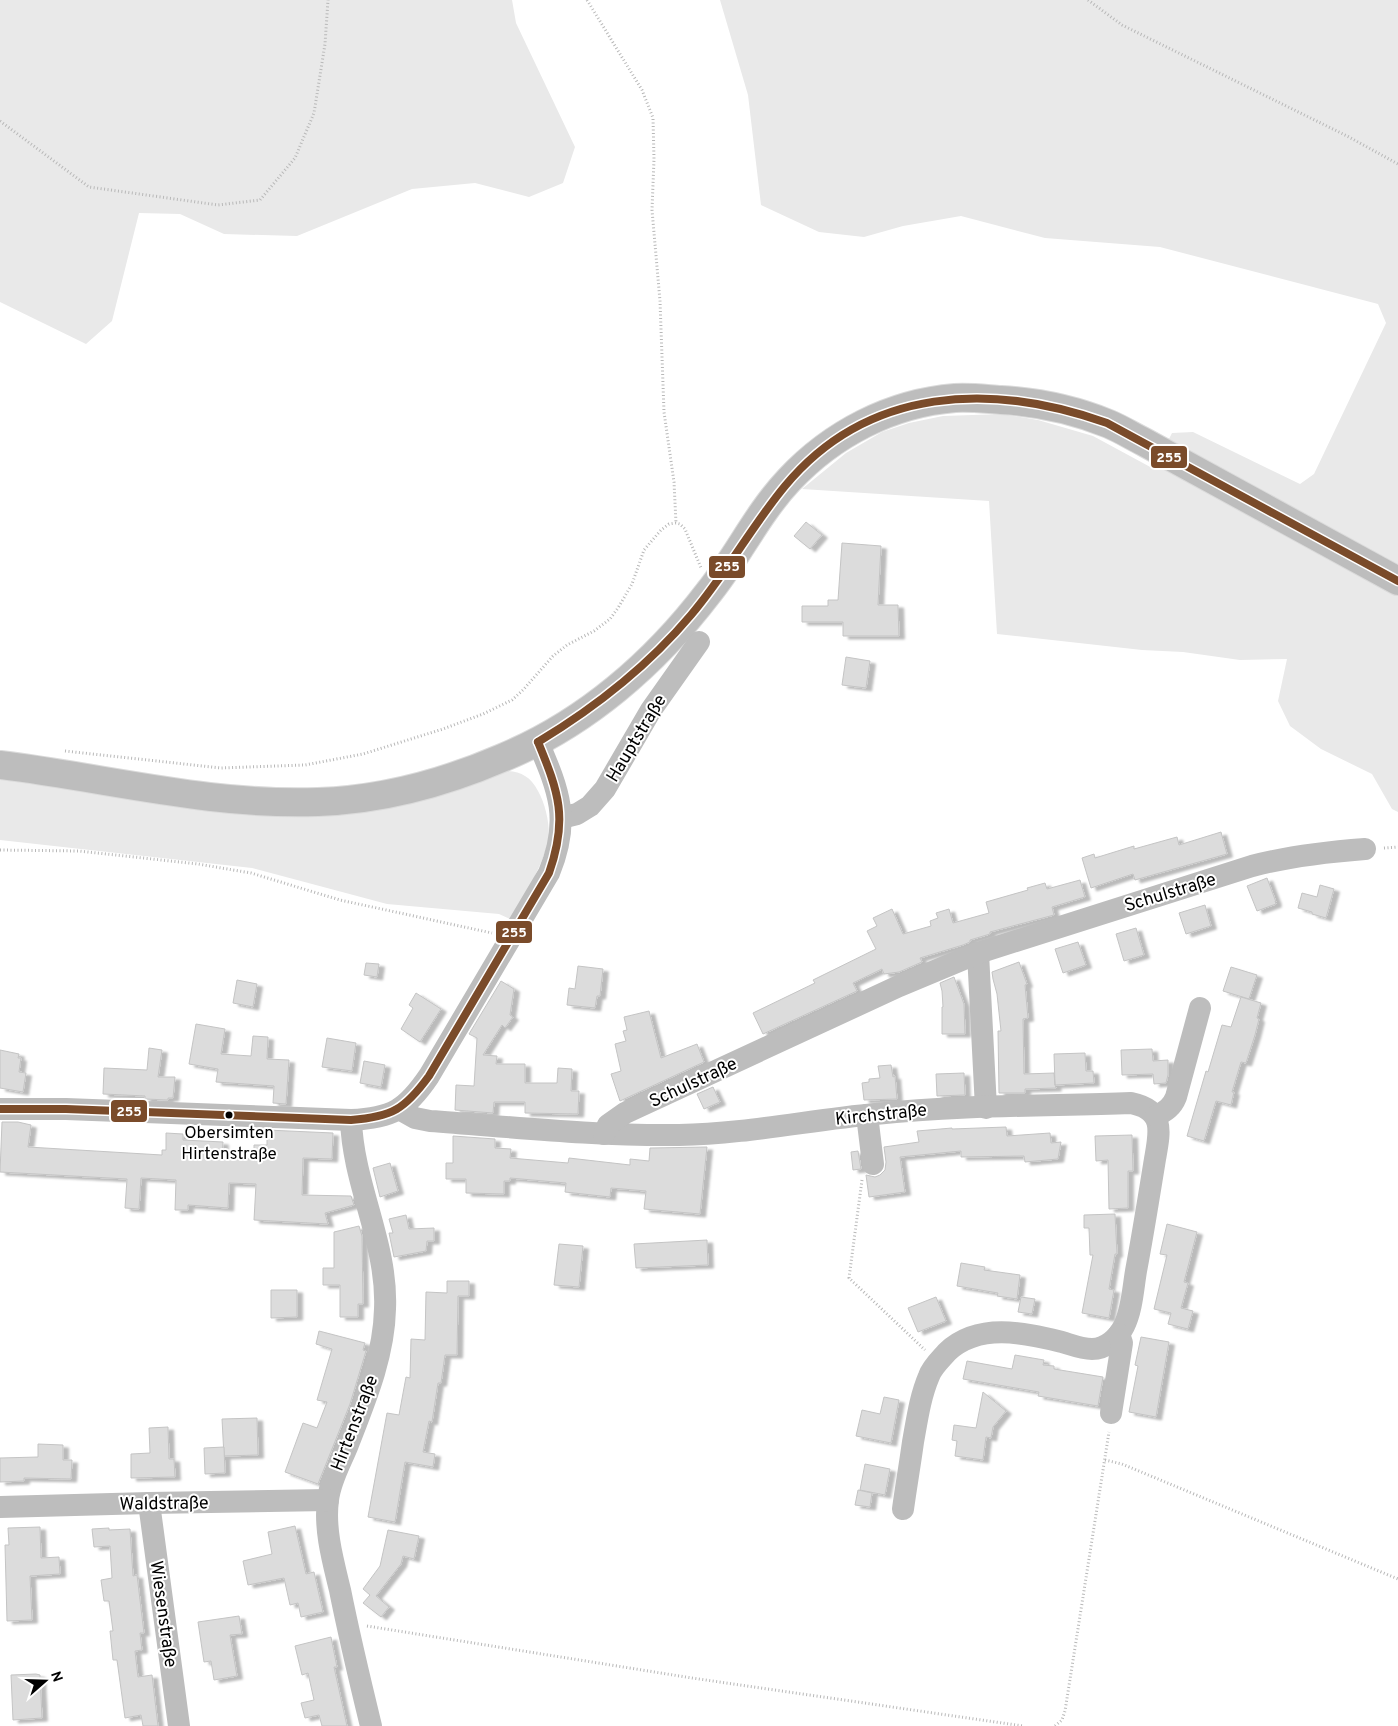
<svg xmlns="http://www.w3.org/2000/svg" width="1398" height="1726" font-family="Overpass,sans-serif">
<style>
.green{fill:#e9e9e9}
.building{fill:#dcdcdc;stroke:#c4c4c4;filter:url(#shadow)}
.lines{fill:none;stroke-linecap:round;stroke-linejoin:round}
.major-casing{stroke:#dbdbdb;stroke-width:30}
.path{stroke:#b8b8b8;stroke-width:3;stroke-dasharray:1 2.5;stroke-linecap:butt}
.minor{stroke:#bdbdbd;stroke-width:22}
.major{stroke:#bdbdbd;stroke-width:28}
.bus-1-casing{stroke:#fff;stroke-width:11}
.bus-1{stroke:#7a4b2a;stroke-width:8}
.bus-dot{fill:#000;stroke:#fff;stroke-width:2}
.labels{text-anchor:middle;stroke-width:4;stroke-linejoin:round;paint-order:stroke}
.bus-label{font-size:17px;fill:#000;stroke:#fff}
.street-label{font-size:18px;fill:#000;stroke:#fff}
.line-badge{stroke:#fff;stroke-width:2}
.badge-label{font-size:14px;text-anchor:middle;font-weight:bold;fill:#fff}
</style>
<defs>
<filter id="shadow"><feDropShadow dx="5.5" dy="3" stdDeviation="1" flood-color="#0004"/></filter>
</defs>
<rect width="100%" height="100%" fill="#fff"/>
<g class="green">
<path d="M 0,0 L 512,0 L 516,23 L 575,147 L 563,183 L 529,197 L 475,183 L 412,189 L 297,236 L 224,234 L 180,214 L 139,213 L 112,321 L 86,344 L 0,302 Z"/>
<path d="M 720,0 L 1398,0 L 1398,812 L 1392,809 L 1372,774 L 1321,749 L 1290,726 L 1278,701 L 1287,659 L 1240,660 L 1183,652 L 1142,650 L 997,634 L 989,501 L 802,489 L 846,453 L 882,432 L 909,423 L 943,416 L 1002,414 L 1038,420 L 1093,436 L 1154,469 L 1172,433 L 1193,432 L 1300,484 L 1314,474 L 1386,323 L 1378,304 L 1160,247 L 1045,238 L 961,216 L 903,226 L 864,237 L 819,232 L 761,205 L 748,95 Z"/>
<path d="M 501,771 C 518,770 530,775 538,791 C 545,803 549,821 549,835 C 547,859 523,897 512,920 L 499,914 L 387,904 L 252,868 L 0,840 L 0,772 L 217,805 Z"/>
</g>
<g class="building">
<path d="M 806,522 L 822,535 L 810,549 L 794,536 Z"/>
<path d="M 842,543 L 881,546 L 878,605 L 898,605 L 899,636 L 843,636 L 843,622 L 802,622 L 802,606 L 828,606 L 828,600 L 838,600 Z"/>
<path d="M 846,657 L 870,661 L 866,688 L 842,685 Z"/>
<path d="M 1221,832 L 1227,854 L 1135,880 L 1133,874 L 1091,888 L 1082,858 L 1094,854 L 1095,858 L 1134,846 L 1134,849 L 1177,837 L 1179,845 Z"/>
<path d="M 1267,878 L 1276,902 L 1275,901 L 1276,904 L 1257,911 L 1247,886 Z"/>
<path d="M 1080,880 L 1085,897 L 1052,907 L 1054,915 L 990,932 L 990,934 L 970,940 L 970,942 L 963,945 L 920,958 L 922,962 L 899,972 L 884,974 L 882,969 L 853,983 L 857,991 L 763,1034 L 753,1013 L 815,983 L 813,980 L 876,949 L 867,931 L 877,926 L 873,918 L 892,909 L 903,934 L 931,926 L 930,921 L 938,918 L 936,913 L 949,909 L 953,923 L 989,913 L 986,902 L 1028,890 L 1027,888 L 1045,883 L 1047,889 Z"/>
<path d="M 1320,885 L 1334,889 L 1326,918 L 1312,914 L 1312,912 L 1298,908 L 1302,893 L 1317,897 Z"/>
<path d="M 1205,905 L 1211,926 L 1186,934 L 1179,913 Z"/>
<path d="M 1136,928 L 1144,955 L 1124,961 L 1116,934 Z"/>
<path d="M 1078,942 L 1086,965 L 1063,973 L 1055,949 Z"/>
<path d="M 1019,962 L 1027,984 L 1025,985 L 1028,1018 L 1023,1019 L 1024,1074 L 1054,1073 L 1055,1085 L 1054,1054 L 1085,1053 L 1086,1071 L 1093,1071 L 1094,1083 L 1055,1085 L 1056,1088 L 1025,1089 L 1025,1093 L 999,1093 L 998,1031 L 1001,1031 L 997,994 L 993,979 L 992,972 Z"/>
<path d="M 366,963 L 379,964 L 377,977 L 364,975 Z"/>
<path d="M 578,966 L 603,969 L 600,996 L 597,996 L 595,1008 L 567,1005 L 569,988 L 575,989 Z"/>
<path d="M 1231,967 L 1257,975 L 1249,999 L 1223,991 Z"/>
<path d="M 954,977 L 964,1004 L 965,1034 L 942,1034 L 942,1007 L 943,1007 L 942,991 L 940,983 Z"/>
<path d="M 237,980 L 257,984 L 253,1007 L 233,1003 Z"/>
<path d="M 501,981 L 514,989 L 510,1015 L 513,1017 L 505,1028 L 502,1025 L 483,1055 L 497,1056 L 496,1064 L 525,1064 L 525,1083 L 557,1083 L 558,1068 L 572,1069 L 571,1091 L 579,1091 L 578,1114 L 525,1113 L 525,1102 L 494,1102 L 493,1113 L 455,1110 L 456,1085 L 474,1086 L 477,1038 L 469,1034 Z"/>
<path d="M 416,993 L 441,1009 L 420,1042 L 401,1029 L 413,1008 L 409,1005 Z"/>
<path d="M 1241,997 L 1261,1003 L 1257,1018 L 1259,1019 L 1255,1035 L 1246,1063 L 1241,1062 L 1232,1092 L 1234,1092 L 1231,1105 L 1216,1101 L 1204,1141 L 1187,1136 L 1206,1071 L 1208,1072 L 1222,1025 L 1231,1027 Z"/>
<path d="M 649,1011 L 661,1058 L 697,1044 L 704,1062 L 620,1101 L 611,1074 L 621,1071 L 615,1044 L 626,1041 L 623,1031 L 627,1030 L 624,1017 Z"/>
<path d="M 196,1024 L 225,1029 L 221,1054 L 251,1056 L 253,1036 L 268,1037 L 267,1059 L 289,1060 L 286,1104 L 273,1103 L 274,1086 L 216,1082 L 218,1069 L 189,1064 Z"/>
<path d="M 327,1038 L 356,1043 L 352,1071 L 322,1067 Z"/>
<path d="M 149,1048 L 162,1050 L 158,1077 L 175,1077 L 173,1098 L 168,1098 L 168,1100 L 145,1099 L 145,1096 L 103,1094 L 104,1068 L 147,1070 Z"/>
<path d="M 1152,1049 L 1153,1061 L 1168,1060 L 1168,1075 L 1166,1083 L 1154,1084 L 1153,1074 L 1122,1075 L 1121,1050 Z"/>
<path d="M 0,1050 L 19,1054 L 18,1058 L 21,1058 L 19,1072 L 26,1073 L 23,1092 L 0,1088 Z"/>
<path d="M 364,1061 L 385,1065 L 381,1087 L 360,1083 Z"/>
<path d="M 891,1065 L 893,1077 L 895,1076 L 897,1099 L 864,1100 L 862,1083 L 869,1082 L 869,1079 L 880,1078 L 878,1066 Z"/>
<path d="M 964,1073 L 965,1095 L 937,1096 L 936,1074 Z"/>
<path d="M 713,1087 L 720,1102 L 704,1109 L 697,1094 Z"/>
<path d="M 2,1122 L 18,1122 L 31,1125 L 28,1147 L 162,1155 L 162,1150 L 166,1150 L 166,1133 L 183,1134 L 183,1140 L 223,1142 L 222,1158 L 254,1159 L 254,1145 L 267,1145 L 267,1130 L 333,1133 L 332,1159 L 303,1158 L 302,1195 L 351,1196 L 354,1205 L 325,1213 L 328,1224 L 254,1220 L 256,1184 L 229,1183 L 228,1208 L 188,1205 L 188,1210 L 175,1210 L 176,1180 L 141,1178 L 139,1209 L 125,1208 L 127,1179 L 0,1172 Z"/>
<path d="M 1006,1127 L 1007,1136 L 1050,1133 L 1051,1143 L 1061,1142 L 1058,1159 L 1025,1162 L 1024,1156 L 961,1157 L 961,1151 L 900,1157 L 905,1192 L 869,1197 L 866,1175 L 875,1177 L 880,1175 L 885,1170 L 886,1162 L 884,1147 L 919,1142 L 917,1131 L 952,1128 L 952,1129 Z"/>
<path d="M 1132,1135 L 1133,1171 L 1128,1171 L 1128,1208 L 1109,1209 L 1108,1160 L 1096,1161 L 1095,1136 Z"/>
<path d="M 453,1136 L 495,1139 L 495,1148 L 511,1149 L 510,1158 L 568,1163 L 569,1158 L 630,1165 L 630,1159 L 649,1161 L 650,1148 L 707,1147 L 700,1214 L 644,1209 L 646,1191 L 611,1188 L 610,1197 L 565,1192 L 566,1183 L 510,1178 L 510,1181 L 504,1181 L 504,1194 L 466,1193 L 466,1179 L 446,1179 L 446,1163 L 453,1163 Z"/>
<path d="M 858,1151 L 861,1169 L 853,1170 L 851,1152 Z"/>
<path d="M 390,1163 L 398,1191 L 380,1197 L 373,1168 Z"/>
<path d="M 1115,1214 L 1117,1254 L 1115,1254 L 1109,1289 L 1114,1290 L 1109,1318 L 1082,1313 L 1093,1255 L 1090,1255 L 1089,1228 L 1084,1228 L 1084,1215 Z"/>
<path d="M 406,1215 L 409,1229 L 434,1228 L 434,1241 L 427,1241 L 426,1251 L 394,1257 L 389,1233 L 393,1233 L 389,1219 Z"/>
<path d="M 1167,1224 L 1197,1232 L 1184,1282 L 1188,1283 L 1181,1308 L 1193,1311 L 1188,1329 L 1168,1324 L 1171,1313 L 1154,1309 L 1167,1255 L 1160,1254 Z"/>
<path d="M 359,1226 L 362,1236 L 363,1304 L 358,1304 L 358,1317 L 340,1317 L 340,1285 L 323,1285 L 323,1268 L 334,1268 L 334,1232 Z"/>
<path d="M 707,1240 L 708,1265 L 636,1268 L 634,1244 Z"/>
<path d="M 559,1244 L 583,1246 L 579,1287 L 554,1285 Z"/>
<path d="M 961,1263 L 985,1267 L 984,1270 L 1020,1275 L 1017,1299 L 997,1296 L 998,1293 L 957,1286 Z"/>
<path d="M 447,1281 L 469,1281 L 469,1296 L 458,1296 L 457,1355 L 445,1355 L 441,1383 L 438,1383 L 432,1422 L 429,1421 L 423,1452 L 435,1454 L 433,1467 L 405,1462 L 395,1522 L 368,1517 L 387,1413 L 399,1415 L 406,1377 L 410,1378 L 411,1339 L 425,1340 L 426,1292 L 447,1293 Z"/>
<path d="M 271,1290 L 297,1290 L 297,1317 L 271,1318 Z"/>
<path d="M 936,1297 L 946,1321 L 918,1332 L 908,1308 Z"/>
<path d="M 1021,1297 L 1035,1299 L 1032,1314 L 1018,1312 Z"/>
<path d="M 319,1331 L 365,1343 L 363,1350 L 366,1351 L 350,1404 L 318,1484 L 285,1472 L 303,1423 L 317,1428 L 327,1402 L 317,1400 L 332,1349 L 316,1344 Z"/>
<path d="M 1141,1337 L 1169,1342 L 1156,1417 L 1129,1412 L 1138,1366 L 1135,1365 Z"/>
<path d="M 1015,1355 L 1044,1360 L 1043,1365 L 1054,1366 L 1054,1369 L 1103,1377 L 1098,1406 L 1038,1396 L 1039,1392 L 963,1379 L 967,1361 L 1012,1369 Z"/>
<path d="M 983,1392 L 1006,1411 L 993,1427 L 991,1438 L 986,1437 L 983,1460 L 955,1456 L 957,1441 L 952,1440 L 954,1425 L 976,1428 Z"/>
<path d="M 884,1397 L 899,1400 L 891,1443 L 856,1436 L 862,1410 L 880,1414 Z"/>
<path d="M 257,1418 L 258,1455 L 224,1456 L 222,1419 Z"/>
<path d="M 168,1427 L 169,1459 L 174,1459 L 175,1477 L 131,1478 L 131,1454 L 150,1453 L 149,1428 Z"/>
<path d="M 38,1444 L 63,1445 L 63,1460 L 72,1460 L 71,1479 L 24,1478 L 24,1481 L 0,1482 L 0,1458 L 38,1457 Z"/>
<path d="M 224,1447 L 225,1473 L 205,1474 L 204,1448 Z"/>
<path d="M 865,1464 L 890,1469 L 885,1495 L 860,1490 Z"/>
<path d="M 858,1490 L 872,1493 L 870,1507 L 855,1505 Z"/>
<path d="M 295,1526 L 306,1574 L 314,1572 L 323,1612 L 301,1617 L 298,1603 L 290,1605 L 284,1578 L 248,1585 L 243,1561 L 272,1554 L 268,1532 Z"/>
<path d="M 40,1527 L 41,1558 L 59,1557 L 60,1574 L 30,1576 L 32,1620 L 7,1621 L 5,1545 L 9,1545 L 8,1528 Z"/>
<path d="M 109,1528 L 109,1530 L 130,1529 L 133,1576 L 137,1575 L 144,1633 L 140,1633 L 142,1650 L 135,1651 L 138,1677 L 152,1675 L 158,1726 L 143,1726 L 141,1715 L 125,1718 L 117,1660 L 113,1660 L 110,1631 L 113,1631 L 109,1601 L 104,1601 L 101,1580 L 112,1578 L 110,1546 L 94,1547 L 92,1529 Z"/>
<path d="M 388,1530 L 419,1536 L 414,1559 L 403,1556 L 401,1564 L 376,1596 L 389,1607 L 381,1617 L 363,1603 L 370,1595 L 363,1589 L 380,1566 Z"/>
<path d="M 239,1616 L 242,1634 L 230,1635 L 237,1676 L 214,1680 L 211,1661 L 204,1662 L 198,1622 Z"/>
<path d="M 331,1637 L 337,1667 L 334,1667 L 347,1726 L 322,1726 L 319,1715 L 305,1718 L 301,1703 L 314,1700 L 308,1673 L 302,1675 L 295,1646 Z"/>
<path d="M 36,1674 L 40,1675 L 42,1718 L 13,1720 L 11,1675 Z"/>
</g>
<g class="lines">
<g class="major-casing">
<path id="major" d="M 0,765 C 106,778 211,806 318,802 C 381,800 444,783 502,758 C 585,724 655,663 709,592 C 738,556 757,514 789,480 C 832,434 891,403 955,398 C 970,397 986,399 1001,400 C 1037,402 1075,410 1109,424 C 1121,429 1132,436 1144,442 L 1398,581"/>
</g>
<g class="path">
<path d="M 587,0 L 642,90 L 653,118 L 654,159 L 652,210 L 660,301 L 664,412 L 674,482 L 676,523"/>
<path d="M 1088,0 L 1122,25 L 1347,136 L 1398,164"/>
<path d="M 0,121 L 89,187 L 218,205 L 260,200 L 295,158 L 314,113 L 325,44 L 328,0"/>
<path d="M 65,751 L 221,768 L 305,765 L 363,754 L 443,729 L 483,714 L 512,700 L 523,690 L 553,656 L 567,645 L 594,631 L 610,619 L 618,608 L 632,584 L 644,550 L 661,530 L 669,524 L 676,523 L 680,524 L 685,529 L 701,568"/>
<path d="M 1384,848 L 1398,847"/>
<path d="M 0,850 L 79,851 L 198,864 L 251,873 L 340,900 L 492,933"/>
<path d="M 862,1180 L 849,1278 L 925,1350"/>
<path d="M 1105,1460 L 1122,1464 L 1398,1579"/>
<path d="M 367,1626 L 692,1678 L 1023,1726"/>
<path d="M 1055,1726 L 1062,1720 L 1065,1711 L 1109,1432"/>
</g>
<g class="minor">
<path d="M 561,818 L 577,814 L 590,806 L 605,789 L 651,710 L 699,642"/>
<path d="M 978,953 L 986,1108"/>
<path d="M 0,1109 L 66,1109 L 351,1120 C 392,1118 406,1110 429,1076 L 549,873 C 571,820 559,791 538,742"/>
<path d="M 399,1109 L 415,1118 L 430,1121 C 513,1127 596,1136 679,1135 C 745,1134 810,1120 875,1114 C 960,1105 1046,1106 1131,1103 C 1165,1110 1160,1131 1155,1159 C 1149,1196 1143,1234 1136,1271 C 1133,1289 1132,1310 1124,1326 C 1118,1338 1106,1349 1092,1349 C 1082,1349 1072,1345 1062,1342 C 1024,1333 979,1322 947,1352 C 941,1359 932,1367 929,1376 C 920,1397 917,1420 913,1442 C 910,1464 906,1487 903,1509"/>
<path d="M 867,1115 L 873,1164"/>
<path d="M 1156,1116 C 1166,1111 1172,1107 1176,1097 L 1200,1008"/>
<path d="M 351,1120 C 353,1185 388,1244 385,1309 C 384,1357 364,1403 347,1447 C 340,1464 330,1481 328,1500 C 324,1529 333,1561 340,1590 C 349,1635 360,1681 371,1726"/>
<path d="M 604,1134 L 608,1125 L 625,1113 L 899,986 L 978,953 L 1252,866 C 1290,856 1326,852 1365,849"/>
<path d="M 1111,1413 L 1122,1343 L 1119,1334"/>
<path d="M 149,1503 L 179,1726"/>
<path d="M 0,1507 L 149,1503 L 328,1500"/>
</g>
<use href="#major" class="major"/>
<g class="bus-1-casing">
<g id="bus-1">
<path d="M 538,742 C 596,707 648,666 691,615 C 726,574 751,527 785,486 C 868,386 992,382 1107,423 L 1398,581"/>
<path d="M 0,1109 L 66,1109 L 351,1120 C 392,1117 405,1109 429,1076 L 549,873 C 568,819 559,793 538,742"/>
</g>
</g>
<use href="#bus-1" class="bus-1"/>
</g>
<circle class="bus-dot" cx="229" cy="1115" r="4.5"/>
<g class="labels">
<g class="bus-label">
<text x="229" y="1138">Obersimten<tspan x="229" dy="21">Hirtenstraße</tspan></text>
</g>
<g class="street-label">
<text transform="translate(636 738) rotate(-59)" y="6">Hauptstraße</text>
<text transform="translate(1170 892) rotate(-17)" y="6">Schulstraße</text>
<text transform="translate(693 1082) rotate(-25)" y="6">Schulstraße</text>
<text transform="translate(881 1114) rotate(-6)" y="6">Kirchstraße</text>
<text transform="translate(354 1423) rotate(-69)" y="6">Hirtenstraße</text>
<text transform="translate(164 1503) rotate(-1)" y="6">Waldstraße</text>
<text transform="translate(164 1614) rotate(82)" y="6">Wiesenstraße</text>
</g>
</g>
<g class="line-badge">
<rect x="1150" y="445" width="38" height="24" rx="5" fill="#7a4b2a"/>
<rect x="708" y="555" width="38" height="24" rx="5" fill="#7a4b2a"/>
<rect x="495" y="920" width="38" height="24" rx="5" fill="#7a4b2a"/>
<rect x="110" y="1099" width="38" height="24" rx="5" fill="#7a4b2a"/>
</g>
<g class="badge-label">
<text x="1169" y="462">255</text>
<text x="727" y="571">255</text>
<text x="514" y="937">255</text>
<text x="129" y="1116">255</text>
</g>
<g transform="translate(45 1681) rotate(70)" stroke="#ffffff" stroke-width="4" paint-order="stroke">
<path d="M0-4L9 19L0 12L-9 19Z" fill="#000000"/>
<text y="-8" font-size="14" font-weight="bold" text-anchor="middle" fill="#000000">N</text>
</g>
</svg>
